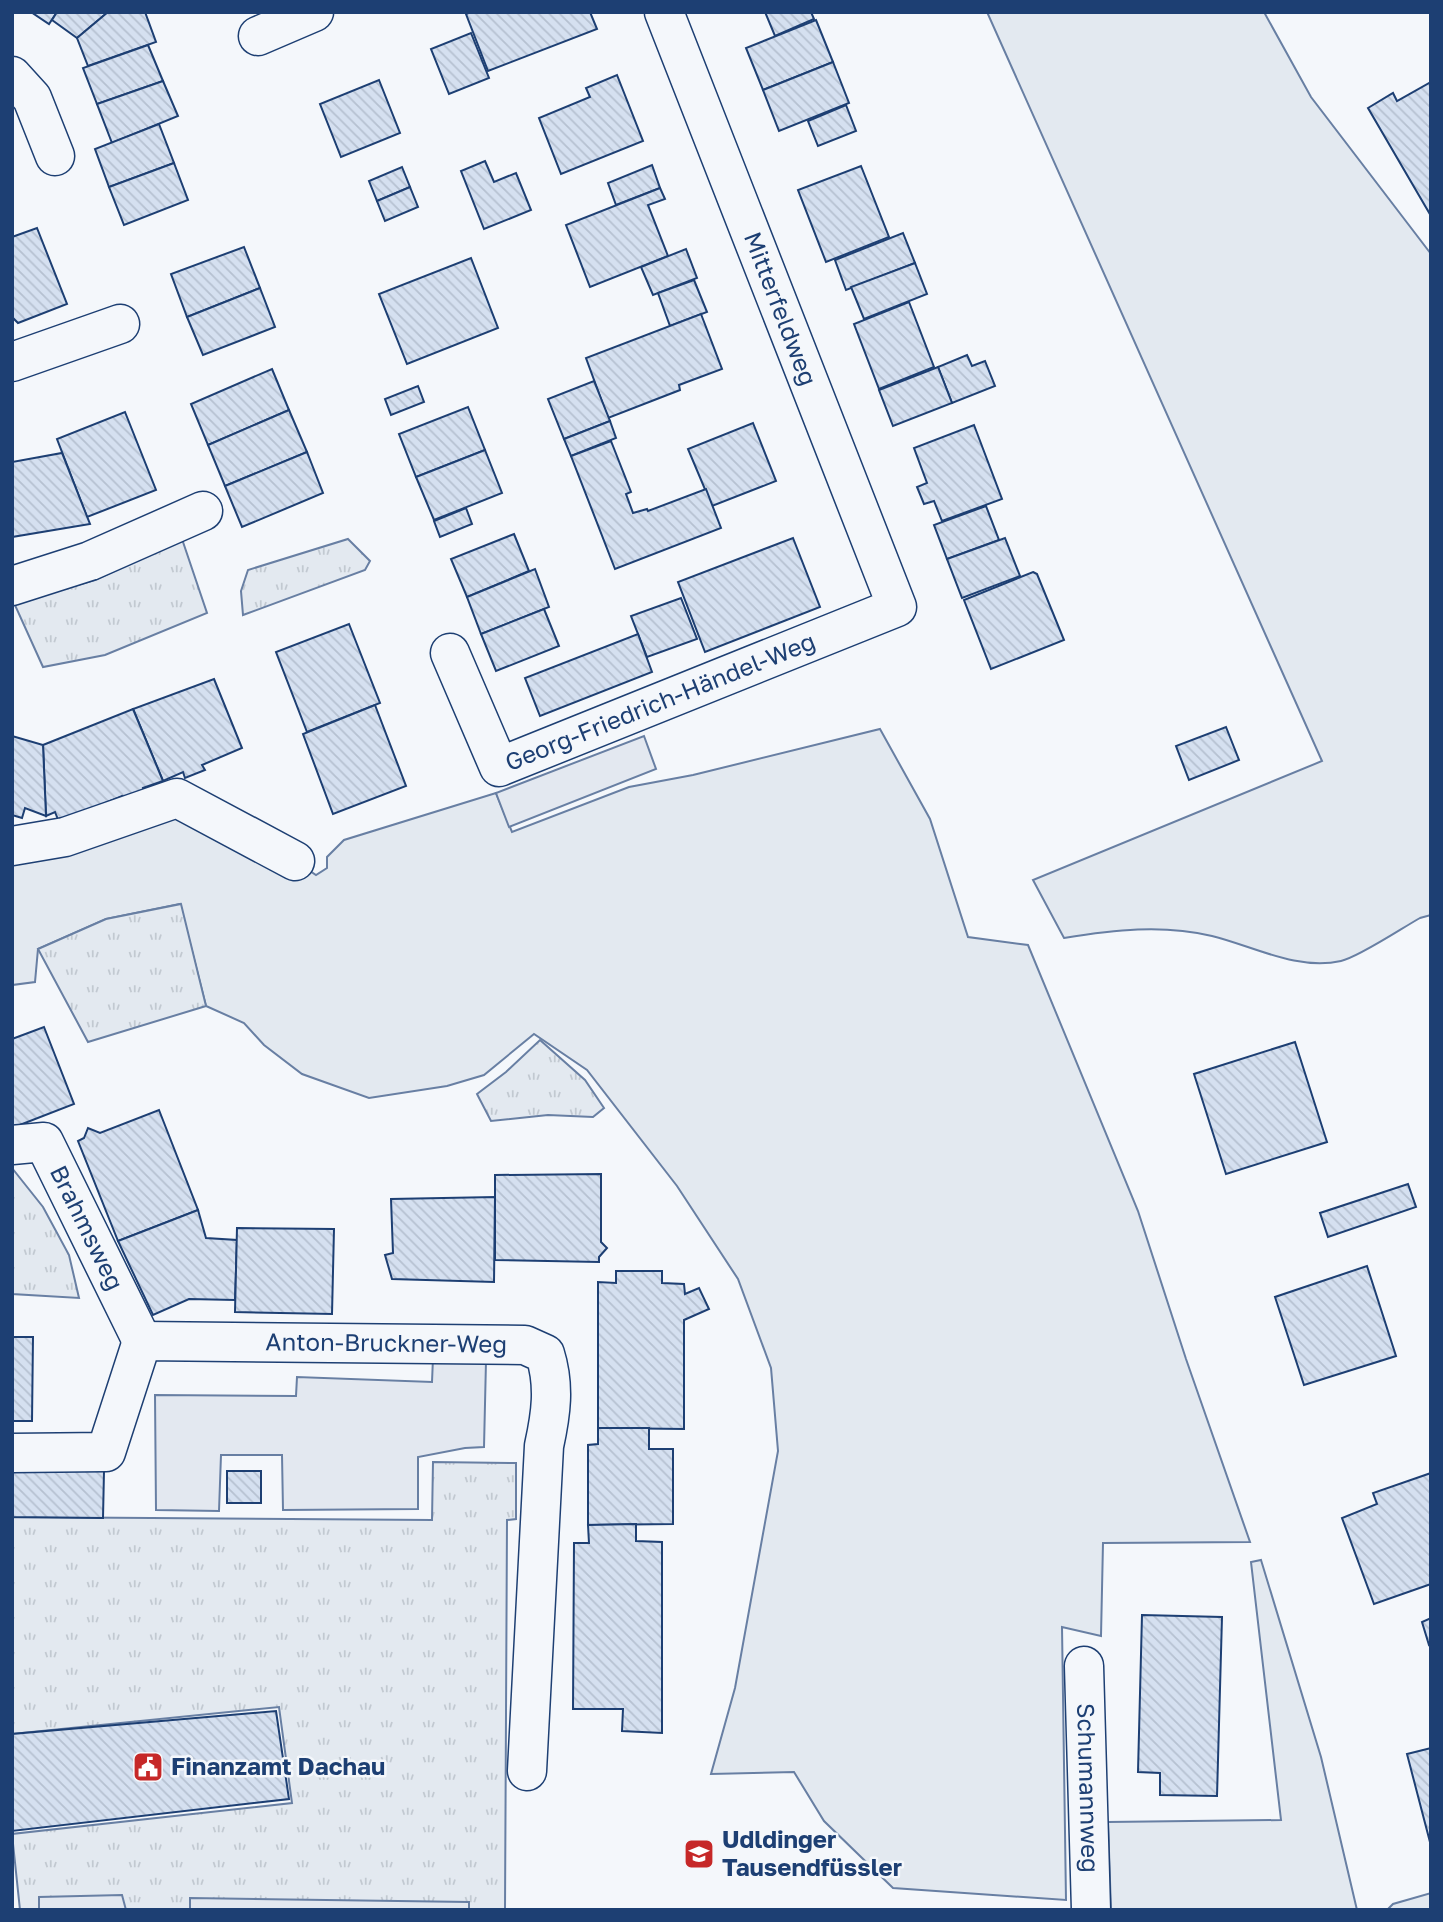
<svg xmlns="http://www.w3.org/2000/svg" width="1443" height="1922" font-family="'Golos Text',sans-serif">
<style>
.grass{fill:#e3e9f0;stroke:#687fa3;stroke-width:2}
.park{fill:url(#park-tufts);stroke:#687fa3;stroke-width:2}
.parking{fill:#e3e8f0;stroke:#687fa3;stroke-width:2}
.building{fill:url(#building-back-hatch);stroke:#1d3f73;stroke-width:2}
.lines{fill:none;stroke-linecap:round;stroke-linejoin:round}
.minor-casing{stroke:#1d3f73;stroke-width:41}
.minor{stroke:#f4f7fb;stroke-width:38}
.labels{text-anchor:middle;stroke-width:5;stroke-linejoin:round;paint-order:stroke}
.street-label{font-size:24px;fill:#1d3f73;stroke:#f4f7fb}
.poi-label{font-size:24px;font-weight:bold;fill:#1d3f73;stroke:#f4f7fb;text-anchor:start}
</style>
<defs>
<pattern id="park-tufts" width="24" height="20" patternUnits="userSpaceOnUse" patternTransform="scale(1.75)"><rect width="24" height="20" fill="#e3e9f0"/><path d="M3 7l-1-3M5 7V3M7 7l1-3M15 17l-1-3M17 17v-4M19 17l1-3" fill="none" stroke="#c2c9d1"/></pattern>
<pattern id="building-back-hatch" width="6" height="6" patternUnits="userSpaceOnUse" patternTransform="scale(1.75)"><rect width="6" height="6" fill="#d5e0f0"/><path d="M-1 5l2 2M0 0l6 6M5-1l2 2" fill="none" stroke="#b6c1d1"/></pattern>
</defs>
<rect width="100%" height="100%" fill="#f4f7fb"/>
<g class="grass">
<path d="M 987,12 L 1264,12 L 1311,97 L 1431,254 L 1431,915 L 1420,918 C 1402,928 1359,957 1341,961 C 1297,971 1253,946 1212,936 C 1162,924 1113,930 1064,938 L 1033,880 L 1322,761 Z"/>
<path d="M 880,729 L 930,819 L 968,937 L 1028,945 L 1138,1211 L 1186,1359 L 1250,1542 L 1103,1543 L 1101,1636 L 1062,1627 L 1066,1900 L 893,1888 L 824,1821 L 794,1772 L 711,1774 L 735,1688 L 778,1451 L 771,1368 L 738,1279 L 677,1186 L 587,1070 L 534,1034 L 484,1075 L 447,1086 L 369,1098 L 302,1074 L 264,1045 L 244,1023 L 206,1006 L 180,904 L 106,919 L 38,949 L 35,982 L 12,985 L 12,860 L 173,814 L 295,861 L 316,875 L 327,868 L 327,857 L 344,840 L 496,793 L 512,832 L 629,787 L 693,775 Z"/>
<path d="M 1261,1560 L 1321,1757 L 1357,1910 L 1111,1910 L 1108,1822 L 1281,1820 L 1251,1562 Z"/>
<path d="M 1431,1893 L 1431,1910 L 1387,1910 L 1393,1904 Z"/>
</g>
<g class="park">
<path d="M 182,539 L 207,613 L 105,655 L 43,667 L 14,603 L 95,580 Z"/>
<path d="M 348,539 L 370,561 L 365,570 L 243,615 L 241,591 L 248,570 Z"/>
<path d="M 181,904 L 206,1006 L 88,1042 L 38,949 L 106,919 Z"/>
<path d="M 540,1040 L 585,1080 L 604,1108 L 593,1117 L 548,1115 L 491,1121 L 477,1094 L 506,1072 Z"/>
<path d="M 12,1168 L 43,1207 L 69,1255 L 79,1298 L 12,1294 Z"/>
<path d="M 433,1462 L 516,1463 L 516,1519 L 507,1520 L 505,1910 L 20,1910 L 12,1834 L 292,1803 L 279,1707 L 12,1734 L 12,1517 L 432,1520 Z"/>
</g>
<g class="parking">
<path d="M 644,736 L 656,769 L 509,827 L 496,793 Z"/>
<path d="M 433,1358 L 486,1361 L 484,1447 L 465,1448 L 418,1457 L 418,1509 L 283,1510 L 282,1455 L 221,1455 L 219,1511 L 156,1510 L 155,1395 L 296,1396 L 297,1377 L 432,1382 Z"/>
<path d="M 122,1895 L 126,1910 L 39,1910 L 39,1897 Z"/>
<path d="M 190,1898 L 469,1902 L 469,1910 L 190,1910 Z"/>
</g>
<g class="building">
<path d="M 31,12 L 57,12 L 49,24 Z"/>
<path d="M 57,12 L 108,12 L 77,38 L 52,20 Z"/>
<path d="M 108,12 L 145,12 L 156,42 L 88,66 L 77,38 Z"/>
<path d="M 471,12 L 590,12 L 597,29 L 488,71 L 466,14 Z"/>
<path d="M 765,12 L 811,12 L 814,19 L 775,36 Z"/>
<path d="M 816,20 L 833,62 L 763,90 L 746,48 Z"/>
<path d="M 471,33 L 489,78 L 449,94 L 431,49 Z"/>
<path d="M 148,45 L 163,81 L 97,104 L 83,68 Z"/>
<path d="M 833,62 L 849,103 L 779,131 L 763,90 Z"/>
<path d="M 617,75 L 643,141 L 561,174 L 539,118 L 590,97 L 586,88 Z"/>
<path d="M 379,80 L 400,133 L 341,157 L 320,104 Z"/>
<path d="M 163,81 L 178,116 L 112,143 L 97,104 Z"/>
<path d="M 1431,82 L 1431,216 L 1368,108 L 1393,93 L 1397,101 Z"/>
<path d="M 846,105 L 856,131 L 818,146 L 808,121 Z"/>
<path d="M 159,124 L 174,163 L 109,187 L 95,149 Z"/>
<path d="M 485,161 L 494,182 L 516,173 L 531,210 L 484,229 L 461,171 Z"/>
<path d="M 174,163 L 188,200 L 124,225 L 109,187 Z"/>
<path d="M 652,165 L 660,188 L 616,205 L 608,183 Z"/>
<path d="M 861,166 L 889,237 L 826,262 L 798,190 Z"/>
<path d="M 402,167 L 410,187 L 377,201 L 369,181 Z"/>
<path d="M 410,187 L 418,207 L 385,221 L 377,201 Z"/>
<path d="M 660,188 L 665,199 L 648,205 L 668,256 L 590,287 L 566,225 Z"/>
<path d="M 37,228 L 67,304 L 18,323 L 12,317 L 12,237 Z"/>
<path d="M 903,233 L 915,263 L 846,290 L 835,260 Z"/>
<path d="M 244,247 L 260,288 L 187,317 L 171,274 Z"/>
<path d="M 686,249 L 697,278 L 653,295 L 641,267 Z"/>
<path d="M 471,258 L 498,328 L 407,364 L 379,294 Z"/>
<path d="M 915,263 L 927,294 L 864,319 L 851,287 Z"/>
<path d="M 694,280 L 707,312 L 670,326 L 658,293 Z"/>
<path d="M 260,288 L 275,327 L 203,355 L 187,317 Z"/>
<path d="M 909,302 L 934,367 L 879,389 L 854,324 Z"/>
<path d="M 701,314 L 722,369 L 679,385 L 680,390 L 608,418 L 586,358 Z"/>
<path d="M 967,355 L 972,366 L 985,361 L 995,386 L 952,403 L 938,367 Z"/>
<path d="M 938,367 L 952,403 L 893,426 L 879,390 Z"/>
<path d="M 272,369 L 289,410 L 208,445 L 191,404 Z"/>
<path d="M 594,381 L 610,421 L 564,439 L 548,399 Z"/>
<path d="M 418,386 L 424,402 L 391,415 L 385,399 Z"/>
<path d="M 468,407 L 485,450 L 416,477 L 399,434 Z"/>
<path d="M 289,410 L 307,452 L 225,486 L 208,445 Z"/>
<path d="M 125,412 L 156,490 L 87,517 L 57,439 Z"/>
<path d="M 610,421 L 616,438 L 571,456 L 564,439 Z"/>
<path d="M 753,423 L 776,481 L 712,506 L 688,449 Z"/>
<path d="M 974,425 L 1002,499 L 942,521 L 934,501 L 924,504 L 917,487 L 927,483 L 914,448 Z"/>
<path d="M 611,441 L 631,492 L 626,494 L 633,513 L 647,509 L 648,511 L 706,489 L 721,528 L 615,569 L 571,456 Z"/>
<path d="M 485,450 L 502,493 L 434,520 L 416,477 Z"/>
<path d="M 307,452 L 323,493 L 242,527 L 225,486 Z"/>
<path d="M 62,453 L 90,524 L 12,537 L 12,462 Z"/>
<path d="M 986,506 L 999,540 L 947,559 L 934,525 Z"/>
<path d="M 466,508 L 472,524 L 440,537 L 434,521 Z"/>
<path d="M 514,534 L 529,571 L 467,597 L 451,559 Z"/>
<path d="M 793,538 L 820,607 L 705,652 L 678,582 Z"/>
<path d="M 1005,538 L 1020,576 L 962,598 L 947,559 Z"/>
<path d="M 535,569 L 549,607 L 481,634 L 467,597 Z"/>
<path d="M 1033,572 L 1037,574 L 1064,640 L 991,669 L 964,600 Z"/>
<path d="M 681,598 L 697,639 L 647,657 L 631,616 Z"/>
<path d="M 544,609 L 559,646 L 496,671 L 481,634 Z"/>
<path d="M 349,624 L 380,703 L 307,732 L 276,652 Z"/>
<path d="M 638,634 L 652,672 L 540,716 L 525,678 Z"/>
<path d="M 214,679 L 242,748 L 202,765 L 205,770 L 185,778 L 183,772 L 163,781 L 133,709 Z"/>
<path d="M 375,705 L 406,786 L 333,814 L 303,734 Z"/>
<path d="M 133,709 L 163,781 L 143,788 L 145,795 L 125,803 L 122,796 L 59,822 L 55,812 L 46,816 L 43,745 Z"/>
<path d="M 1226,727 L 1239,760 L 1189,780 L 1176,746 Z"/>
<path d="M 12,736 L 43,745 L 46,816 L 25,808 L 22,818 L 12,815 Z"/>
<path d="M 44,1027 L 74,1104 L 12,1128 L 12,1039 Z"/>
<path d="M 1295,1042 L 1327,1142 L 1226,1174 L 1194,1074 Z"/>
<path d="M 159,1110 L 198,1210 L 118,1241 L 78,1141 L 84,1138 L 88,1128 L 100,1133 Z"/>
<path d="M 601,1174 L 601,1242 L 607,1248 L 599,1257 L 599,1262 L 495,1260 L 495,1175 Z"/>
<path d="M 1408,1184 L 1416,1207 L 1328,1237 L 1320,1213 Z"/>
<path d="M 495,1197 L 494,1282 L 392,1279 L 385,1255 L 393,1253 L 391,1199 Z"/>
<path d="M 198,1210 L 206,1238 L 237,1240 L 235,1300 L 189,1299 L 153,1315 L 118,1241 Z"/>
<path d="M 237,1228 L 334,1229 L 332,1314 L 235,1312 Z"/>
<path d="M 1367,1266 L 1396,1356 L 1304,1385 L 1275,1297 Z"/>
<path d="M 616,1271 L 662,1271 L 662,1283 L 684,1284 L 685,1294 L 699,1288 L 709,1309 L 684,1320 L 684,1429 L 598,1428 L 598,1282 L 616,1283 Z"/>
<path d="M 12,1337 L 33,1337 L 32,1421 L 12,1421 Z"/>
<path d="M 598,1428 L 649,1428 L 649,1449 L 673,1449 L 673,1524 L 588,1525 L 588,1445 L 598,1444 Z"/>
<path d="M 12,1471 L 104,1471 L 103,1518 L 12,1517 Z"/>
<rect x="227" y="1471" width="34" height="32"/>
<path d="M 1431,1473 L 1431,1584 L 1374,1604 L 1342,1518 L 1377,1504 L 1373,1493 Z"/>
<path d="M 636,1524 L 636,1541 L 662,1542 L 662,1733 L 622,1731 L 623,1709 L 573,1709 L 574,1543 L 589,1543 L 588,1525 Z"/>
<path d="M 1142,1615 L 1222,1617 L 1217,1796 L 1160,1795 L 1160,1773 L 1138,1772 Z"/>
<path d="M 1431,1618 L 1431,1644 L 1429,1645 L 1422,1622 Z"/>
<path d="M 276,1711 L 289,1799 L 12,1831 L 12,1734 Z"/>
<path d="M 1431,1748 L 1431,1846 L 1407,1754 Z"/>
</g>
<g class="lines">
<g class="minor-casing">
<g id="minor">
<path d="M 258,36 L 314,12"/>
<path d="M 12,76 L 32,98 L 55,156"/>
<path d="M 12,362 L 120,324"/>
<path d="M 12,586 L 90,561 L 203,511"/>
<path id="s1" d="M 450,653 L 499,767 L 897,607 L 664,12"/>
<path d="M 12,846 L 65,837 L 177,798 L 295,861"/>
<path id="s2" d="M 12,1145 L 44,1142 L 142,1341"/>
<path id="s3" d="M 12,1453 L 106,1452 L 142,1341 L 525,1345 L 545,1354 C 555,1386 551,1414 544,1446 L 527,1771"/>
<path id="s4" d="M 1084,1666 L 1091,1910"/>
</g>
</g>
<use href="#minor" class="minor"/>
</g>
<defs>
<g id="civic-square" transform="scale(1.575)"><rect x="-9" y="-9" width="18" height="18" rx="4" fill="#c62828" stroke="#f4f7fb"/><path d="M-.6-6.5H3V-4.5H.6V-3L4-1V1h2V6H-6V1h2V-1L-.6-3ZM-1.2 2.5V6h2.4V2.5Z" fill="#fff"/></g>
<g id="school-square" transform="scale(1.575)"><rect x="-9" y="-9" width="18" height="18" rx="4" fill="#c62828" stroke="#f4f7fb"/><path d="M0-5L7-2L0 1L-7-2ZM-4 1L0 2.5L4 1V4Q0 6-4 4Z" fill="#fff"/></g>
</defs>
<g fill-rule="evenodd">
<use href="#civic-square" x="148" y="1767"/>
<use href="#school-square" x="699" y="1854"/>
</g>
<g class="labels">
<g class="street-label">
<text transform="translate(780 309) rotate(69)" y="8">Mitterfeldweg</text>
<text dy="8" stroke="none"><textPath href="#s1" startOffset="298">Georg-Friedrich-Händel-Weg</textPath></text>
<text dy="8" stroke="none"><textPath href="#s2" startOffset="128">Brahmsweg</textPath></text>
<text dy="8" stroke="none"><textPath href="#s3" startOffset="455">Anton-Bruckner-Weg</textPath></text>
<text dy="8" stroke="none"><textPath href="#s4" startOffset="122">Schumannweg</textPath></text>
</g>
<g class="poi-label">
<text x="171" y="1775">Finanzamt Dachau</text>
<text x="722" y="1848">Udldinger<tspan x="722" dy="28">Tausendfüssler</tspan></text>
</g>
</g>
<rect width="1443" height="1922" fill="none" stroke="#1d3f73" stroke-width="28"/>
</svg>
